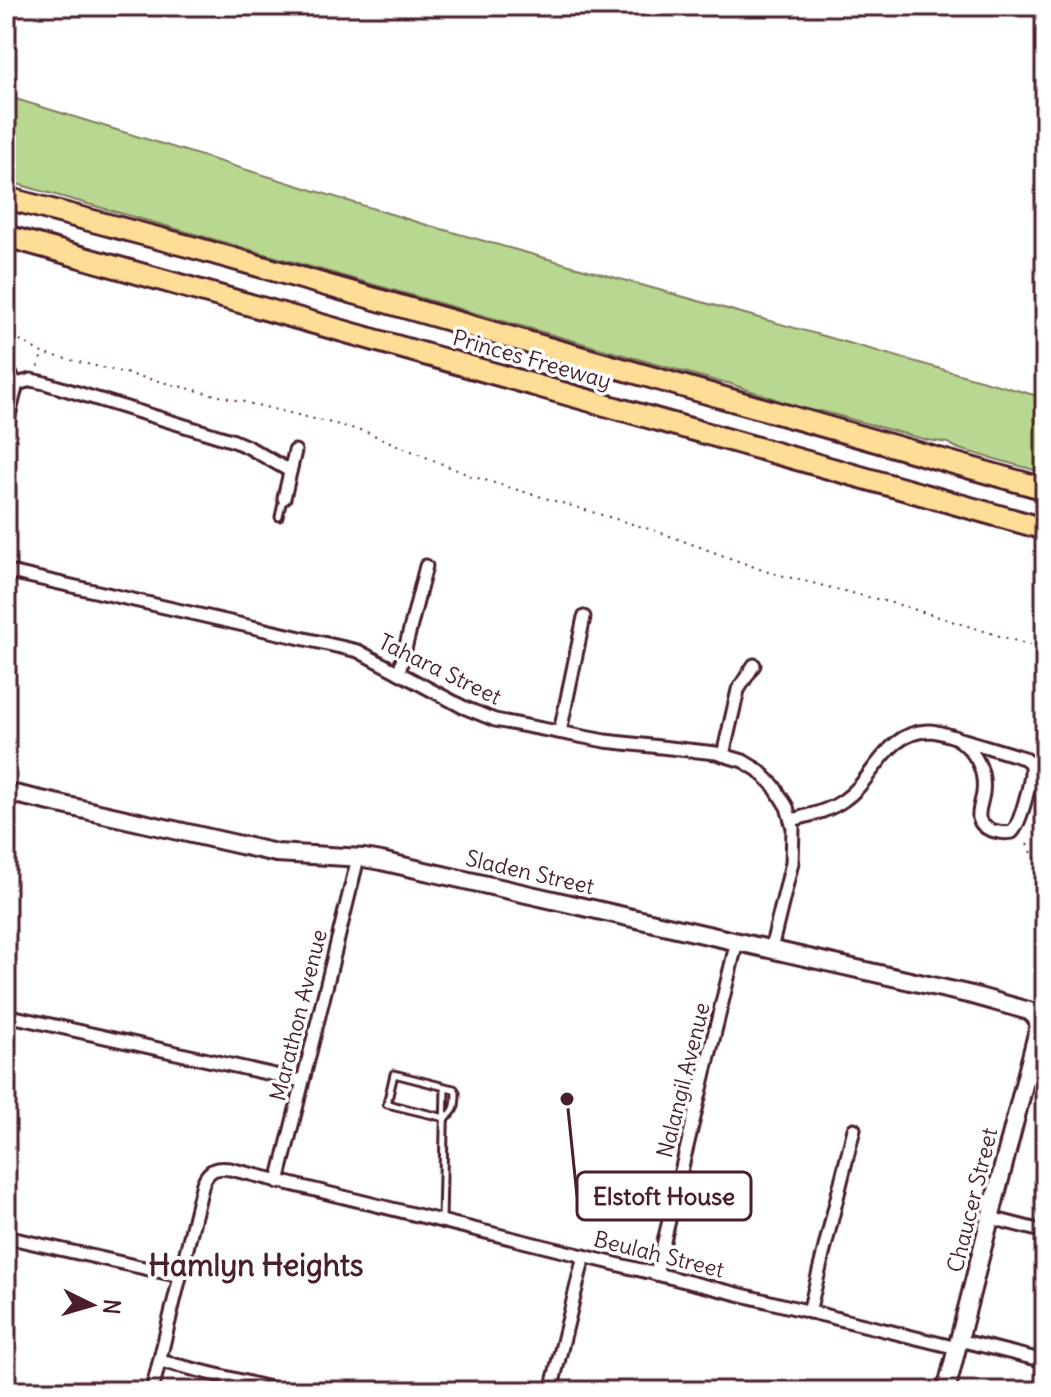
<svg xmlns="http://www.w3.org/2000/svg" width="1051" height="1397" font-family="Delius,sans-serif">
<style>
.green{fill:#b8d790;stroke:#817b5e;stroke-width:2}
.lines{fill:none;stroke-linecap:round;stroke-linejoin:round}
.lane-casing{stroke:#4a1f2b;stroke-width:11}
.street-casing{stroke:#4a1f2b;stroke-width:17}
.secondary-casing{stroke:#4a1f2b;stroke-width:22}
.highway-casing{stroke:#4a1f2b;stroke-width:26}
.path{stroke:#4a1f2b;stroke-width:2;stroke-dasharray:2 6;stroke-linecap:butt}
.lane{stroke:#fff;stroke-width:5}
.street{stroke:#fff;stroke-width:11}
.secondary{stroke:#fff;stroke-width:16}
.highway{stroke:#fedd96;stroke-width:20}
.labels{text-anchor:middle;stroke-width:7;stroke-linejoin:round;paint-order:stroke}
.street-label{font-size:22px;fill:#4a1f2b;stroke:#fff}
.district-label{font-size:30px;font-weight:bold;fill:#4a1f2b;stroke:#fff}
.leader{fill:none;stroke:#4a1f2b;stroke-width:3}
.callout-dot{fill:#4a1f2b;stroke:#fff;stroke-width:3}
.callout{fill:#fff;stroke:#4a1f2b;stroke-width:3}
.callout-label{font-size:24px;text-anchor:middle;font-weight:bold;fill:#4a1f2b}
</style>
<rect width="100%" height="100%" fill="#fff"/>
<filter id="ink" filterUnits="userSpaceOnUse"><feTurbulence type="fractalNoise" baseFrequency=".0125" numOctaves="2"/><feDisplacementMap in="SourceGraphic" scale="16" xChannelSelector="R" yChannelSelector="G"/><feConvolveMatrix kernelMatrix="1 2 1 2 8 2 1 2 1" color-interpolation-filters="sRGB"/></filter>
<g filter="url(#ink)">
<path class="green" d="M 6,96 L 420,223 L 1045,398 L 1045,473 L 959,449 L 948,443 L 927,440 L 821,411 L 810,411 L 728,383 L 720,382 L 6,181 Z"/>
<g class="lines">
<g class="lane-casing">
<g id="lane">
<path d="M 279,517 L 283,499"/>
<path d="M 445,1118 C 456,1112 456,1103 456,1092 L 454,1089 L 445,1087"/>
<path d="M 442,1220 L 445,1087 L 394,1074 L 387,1104 L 445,1118"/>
</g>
</g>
<g class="street-casing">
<g id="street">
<path d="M 6,368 L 17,384"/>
<path d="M 17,384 L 31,380 L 45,383 L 234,441 L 248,447 L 290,471"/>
<path d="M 6,427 L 17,384"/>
<path d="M 284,498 L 295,451"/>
<path d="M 6,571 L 358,651 L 463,707 L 495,720 L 605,741 L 716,753 L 743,761 L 758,770 L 774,786 L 787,807 L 793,828 L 792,863 L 771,949"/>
<path d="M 399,673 L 426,566"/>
<path d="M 560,732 L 584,617"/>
<path d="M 723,755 L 738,690 L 754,665"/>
<path d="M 792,820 C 810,815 829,811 844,800 C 875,779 885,732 928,731 C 941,731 952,737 964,740 C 984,746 1004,752 1024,758 C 1029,762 1031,762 1031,768 C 1032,780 1020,825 1012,832 C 1002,834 982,831 979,818 C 978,810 982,801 983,793 C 986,769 974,749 955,737"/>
<path d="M 6,1015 L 302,1081"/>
<path d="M 278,1182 L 358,858"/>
<path d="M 991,1218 L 1045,1232"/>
<path d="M 6,1237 L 180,1276"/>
<path d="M 656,1274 L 737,941"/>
<path d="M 809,1312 L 854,1129"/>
<path d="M 959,1340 L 1045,1361"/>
<path d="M 160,1361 L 282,1391"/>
<path d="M 152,1391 L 203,1183 C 209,1169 216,1167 230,1169 L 957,1348"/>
<path d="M 551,1391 L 584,1256"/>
</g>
</g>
<g class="secondary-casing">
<path id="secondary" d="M 6,792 L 276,853 L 364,858 L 381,861 L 972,995 L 1029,1011 L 1036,1017 L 1039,1026 L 946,1391"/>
</g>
<g class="highway-casing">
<g id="highway">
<path d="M 6,198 L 199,249 L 1045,489"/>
<path d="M 6,236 L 1045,529"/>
</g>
</g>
<g class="path">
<path d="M 6,332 L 42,353 L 364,431 L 471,476 L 656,531 L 768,572 L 900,605 L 1045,650"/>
<path d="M 38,367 L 42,354"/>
<path d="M 1027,844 L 1045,875"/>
</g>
<use href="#lane" class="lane"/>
<use href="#street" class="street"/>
<use href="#secondary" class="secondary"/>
<use href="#highway" class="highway"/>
</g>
</g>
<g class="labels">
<g class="street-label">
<text transform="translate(532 359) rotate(16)" y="8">Princes Freeway</text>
<text transform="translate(440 669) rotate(26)" y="8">Tahara Street</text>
<text transform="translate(530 872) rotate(13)" y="8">Sladen Street</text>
<text transform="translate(298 1015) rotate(-76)" y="8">Marathon Avenue</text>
<text transform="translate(683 1080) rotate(-76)" y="8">Nalangil Avenue</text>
<text transform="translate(972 1200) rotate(-76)" y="8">Chaucer Street</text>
<text transform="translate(659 1254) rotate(14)" y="8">Beulah Street</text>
</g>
<g class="district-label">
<text x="256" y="1276">Hamlyn Heights</text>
</g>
</g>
<path class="leader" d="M567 1099L577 1196"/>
<circle class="callout-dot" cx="567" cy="1099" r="8"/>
<rect class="callout" x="577" y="1172" width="174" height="48" rx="8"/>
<g class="callout-label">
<text x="664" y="1205">Elstoft House</text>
</g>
<rect width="1051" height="1397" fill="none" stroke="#fff" stroke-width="32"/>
<rect x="16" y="16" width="1019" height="1365" fill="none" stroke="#4a1f2b" stroke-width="3" filter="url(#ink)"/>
<g transform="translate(92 1305) rotate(95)" stroke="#ffffff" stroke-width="6" paint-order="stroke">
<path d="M0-6L14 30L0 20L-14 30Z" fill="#4a1f2b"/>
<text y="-12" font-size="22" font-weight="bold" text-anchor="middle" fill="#4a1f2b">N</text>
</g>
</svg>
